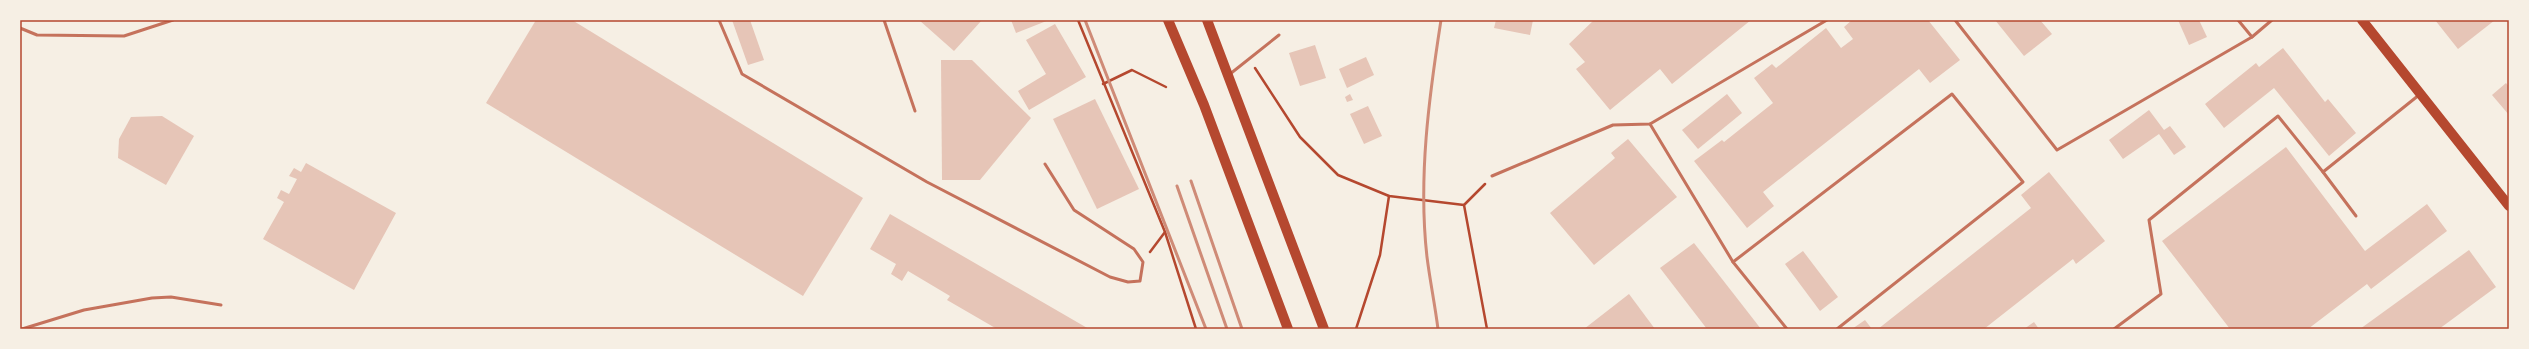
<svg xmlns="http://www.w3.org/2000/svg" width="2529" height="349" font-family="Roboto,sans-serif">
<style>
.building{fill:#e6c5b7}
.lines{fill:none;stroke-linecap:round;stroke-linejoin:round}
.path{stroke:#b5482f;stroke-width:2.5}
.service{stroke:#c5725c;stroke-width:3}
.primary{stroke:#b5482f;stroke-width:10}
.rail{stroke:#cf8b77;stroke-width:3}
.neatline{fill:none;stroke:#b5482f;stroke-width:1.5}
</style>
<rect width="100%" height="100%" fill="#f6efe4"/>
<g class="building">
<path d="M 536,20 L 572,20 L 863,198 L 803,296 L 486,103 Z"/>
<path d="M 732,20 L 750,20 L 764,60 L 748,65 Z"/>
<path d="M 919,20 L 982,20 L 954,51 Z"/>
<path d="M 1011,20 L 1049,20 L 1016,33 Z"/>
<path d="M 1496,20 L 1533,20 L 1530,35 L 1494,28 Z"/>
<path d="M 1594,20 L 1751,20 L 1672,84 L 1660,69 L 1610,110 L 1576,69 L 1585,62 L 1569,44 Z"/>
<path d="M 1852,20 L 1928,20 L 1960,60 L 1930,83 L 1919,69 L 1763,192 L 1774,206 L 1747,228 L 1694,161 L 1722,140 L 1724,142 L 1773,103 L 1754,78 L 1772,64 L 1776,68 L 1826,28 L 1841,48 L 1853,39 L 1844,27 Z"/>
<path d="M 1995,20 L 2040,20 L 2052,34 L 2024,56 Z"/>
<path d="M 2178,20 L 2199,20 L 2207,37 L 2189,45 Z"/>
<path d="M 2435,20 L 2495,20 L 2458,49 Z"/>
<path d="M 1055,24 L 1086,77 L 1029,110 L 1018,91 L 1046,74 L 1026,40 Z"/>
<path d="M 1315,45 L 1326,78 L 1300,86 L 1289,53 Z"/>
<path d="M 2283,48 L 2325,102 L 2328,99 L 2356,133 L 2329,156 L 2274,88 L 2224,128 L 2205,104 L 2256,63 L 2259,67 Z"/>
<path d="M 1366,57 L 1374,75 L 1347,88 L 1339,69 Z"/>
<path d="M 941,60 L 972,60 L 1031,118 L 980,180 L 942,180 Z"/>
<path d="M 2506,83 L 2509,87 L 2509,115 L 2492,95 Z"/>
<path d="M 1350,94 L 1353,100 L 1347,102 L 1345,97 Z"/>
<path d="M 1727,94 L 1742,113 L 1698,149 L 1682,130 Z"/>
<path d="M 1095,99 L 1139,189 L 1097,209 L 1053,119 Z"/>
<path d="M 1368,106 L 1382,136 L 1364,144 L 1350,114 Z"/>
<path d="M 2149,110 L 2164,130 L 2170,126 L 2186,147 L 2174,155 L 2159,134 L 2123,159 L 2109,140 Z"/>
<path d="M 162,116 L 194,136 L 166,185 L 118,158 L 119,139 L 131,117 Z"/>
<path d="M 1628,139 L 1677,197 L 1594,265 L 1550,213 L 1615,158 L 1611,153 Z"/>
<path d="M 2286,147 L 2365,251 L 2427,204 L 2447,231 L 2371,289 L 2367,284 L 2308,329 L 2230,329 L 2162,241 Z"/>
<path d="M 306,163 L 396,213 L 354,290 L 263,239 L 284,202 L 277,198 L 281,190 L 289,194 L 297,179 L 289,176 L 294,168 L 301,172 Z"/>
<path d="M 2049,172 L 2105,241 L 2076,264 L 2073,259 L 1984,329 L 1878,329 L 2031,208 L 2021,195 Z"/>
<path d="M 890,214 L 1089,329 L 997,329 L 947,300 L 950,296 L 908,271 L 902,281 L 891,274 L 896,264 L 870,249 Z"/>
<path d="M 1694,243 L 1761,329 L 1707,329 L 1660,268 Z"/>
<path d="M 2469,250 L 2496,287 L 2439,329 L 2360,329 Z"/>
<path d="M 1803,251 L 1838,297 L 1820,311 L 1785,264 Z"/>
<path d="M 1629,294 L 1655,329 L 1584,329 Z"/>
<path d="M 1865,320 L 1872,329 L 1852,329 Z"/>
<path d="M 2034,322 L 2039,329 L 2024,329 Z"/>
</g>
<g class="lines">
<g class="path">
<path d="M 1078,20 L 1165,232 L 1196,329"/>
<path d="M 1255,68 L 1300,137 L 1338,175 L 1389,196 L 1464,205"/>
<path d="M 1103,84 L 1132,70 L 1166,87"/>
<path d="M 1485,184 L 1464,205 L 1487,329"/>
<path d="M 1150,252 L 1165,232"/>
<path d="M 1356,329 L 1380,255 L 1389,196"/>
</g>
<g class="service">
<path d="M 719,20 L 742,74 L 927,182 L 1110,277 L 1128,282 L 1140,281 L 1143,262 L 1134,249 L 1074,210 L 1045,164"/>
<path d="M 884,20 L 915,111"/>
<path d="M 1955,20 L 2057,150 L 2252,37 L 2272,20"/>
<path d="M 2238,20 L 2252,37"/>
<path d="M 20,28 L 37,35 L 124,36 L 173,20"/>
<path d="M 1230,74 L 1279,35"/>
<path d="M 1650,124 L 1733,262"/>
<path d="M 2323,172 L 2356,216"/>
<path d="M 1492,176 L 1613,125 L 1650,124 L 1827,20"/>
<path d="M 22,329 L 84,310 L 152,298 L 171,297 L 221,305"/>
<path d="M 1787,329 L 1733,262 L 1952,94 L 2023,182 L 1837,329"/>
<path d="M 2114,329 L 2161,294 L 2149,220 L 2278,116 L 2323,172 L 2419,95"/>
</g>
<g class="primary">
<path d="M 1168,20 L 1204,105 L 1288,329"/>
<path d="M 1207,20 L 1324,329"/>
<path d="M 2362,20 L 2509,206"/>
</g>
<g class="rail">
<path d="M 1085,20 L 1206,329"/>
<path d="M 1191,181 L 1242,329"/>
<path d="M 1177,186 L 1227,329"/>
<path d="M 1438,329 C 1435,305 1430,281 1427,257 C 1418,178 1429,97 1441,20"/>
</g>
</g>
<rect width="2529" height="349" fill="none" stroke="#f6efe4" stroke-width="42"/>
<rect x="21" y="21" width="2487" height="307" class="neatline"/>
</svg>
